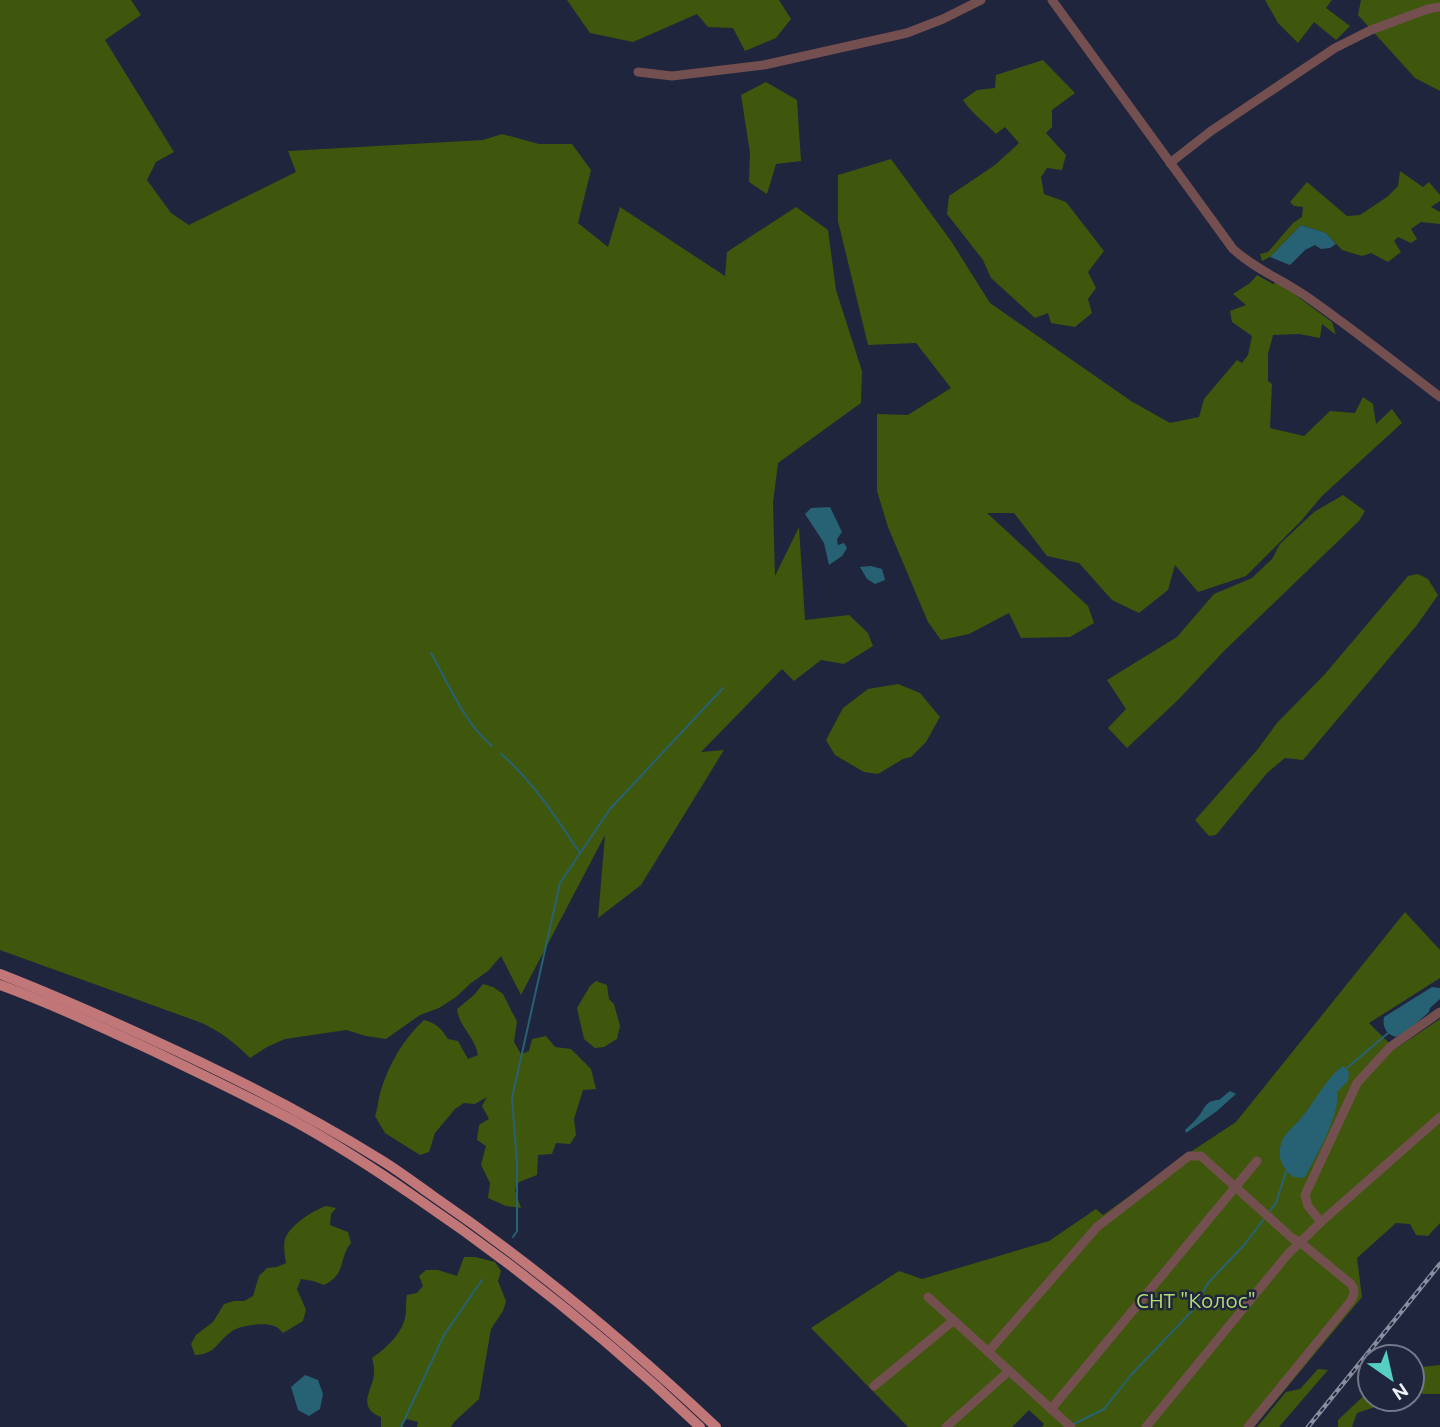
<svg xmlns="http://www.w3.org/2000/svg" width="1440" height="1427" font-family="Ubuntu,sans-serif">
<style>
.green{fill:#3f560d}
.water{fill:#266273}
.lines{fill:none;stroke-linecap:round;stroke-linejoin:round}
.stream{stroke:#266273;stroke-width:2}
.minor{stroke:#744f50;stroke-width:9}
.major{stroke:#c17678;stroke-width:10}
.rail-casing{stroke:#898d9e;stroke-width:4.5}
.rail{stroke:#1f253d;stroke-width:2;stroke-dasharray:5;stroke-linecap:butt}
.labels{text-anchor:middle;stroke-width:5;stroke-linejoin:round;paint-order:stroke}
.park-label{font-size:21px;fill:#b5dc72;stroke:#1f253d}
</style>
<rect width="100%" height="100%" fill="#1f253d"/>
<g class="green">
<path d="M 0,0 L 131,0 L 141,15 L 105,40 L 174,152 L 156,162 L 147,180 L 171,213 L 189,225 L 296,172 L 288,151 L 483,140 L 502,134 L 539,144 L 572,144 L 591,170 L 578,223 L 608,247 L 620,207 L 725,276 L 727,252 L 796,207 L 828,230 L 836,290 L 862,371 L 861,403 L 778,463 L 773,503 L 775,576 L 799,527 L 805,620 L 849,615 L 868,633 L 873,646 L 844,664 L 821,660 L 794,681 L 782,669 L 701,752 L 724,750 L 641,885 L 598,918 L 605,835 L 521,995 L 501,956 L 488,971 L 471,983 L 456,997 L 439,1008 L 420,1015 L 386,1039 L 366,1036 L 346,1030 L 285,1039 L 267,1047 L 250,1058 C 235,1043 221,1032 202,1023 L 0,950 Z"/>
<path d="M 567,0 L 779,0 L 791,19 L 776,38 L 745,51 L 733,28 L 708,27 L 697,14 L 633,42 L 590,33 Z"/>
<path d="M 1265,0 L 1332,0 L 1326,8 L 1350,26 L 1336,40 L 1314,22 L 1298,43 L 1278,23 Z"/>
<path d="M 1361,0 L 1440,0 L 1440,91 L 1415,78 L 1358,15 Z"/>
<path d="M 1043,60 L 1075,93 L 1052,110 L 1052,127 L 1046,133 L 1066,155 L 1062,170 L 1047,168 L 1041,177 L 1044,194 L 1066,202 L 1104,251 L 1088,272 L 1096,288 L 1088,299 L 1092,313 L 1075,327 L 1051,323 L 1048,313 L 1035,318 L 991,278 L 983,260 L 947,214 L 949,196 L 995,165 L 1019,143 L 1005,127 L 996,134 C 985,122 972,114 963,100 L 977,90 L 995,88 L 996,75 Z"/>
<path d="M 766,82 L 797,100 L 801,161 L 776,164 L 767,194 L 749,182 L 750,153 L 741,95 Z"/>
<path d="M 891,159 L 951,241 L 990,303 L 1131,401 L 1170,423 L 1199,417 L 1204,399 L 1237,360 L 1242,363 L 1248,355 L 1252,336 L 1232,322 L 1230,311 L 1246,305 L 1233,294 L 1250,283 L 1257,275 L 1273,284 L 1278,282 L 1332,322 L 1336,335 L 1322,324 L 1320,338 L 1299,334 L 1273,335 L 1268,354 L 1268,381 L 1272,384 L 1270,428 L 1304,436 L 1330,411 L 1355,413 L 1363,397 L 1373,404 L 1376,424 L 1392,409 L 1402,423 L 1322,496 L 1301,521 L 1246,576 L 1198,592 L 1175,565 L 1168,590 L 1139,613 L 1112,600 L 1079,563 L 1047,556 L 1014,513 L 987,513 L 1088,606 L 1094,623 L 1070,637 L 1021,638 L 1009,613 L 969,634 L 941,640 L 928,622 L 888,527 L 877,491 L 877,414 L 908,415 L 951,388 L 916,343 L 868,345 L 838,221 L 838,175 Z"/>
<path d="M 1400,171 L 1423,187 L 1429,182 L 1440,195 L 1440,201 L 1431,207 L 1440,212 L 1440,224 L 1421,222 L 1411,229 L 1417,239 L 1411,243 L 1398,237 L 1394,241 L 1401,252 L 1388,262 L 1371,253 L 1362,256 L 1342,250 L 1326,233 L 1301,225 L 1270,257 L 1262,261 L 1260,254 L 1268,252 L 1293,223 L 1302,217 L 1303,207 L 1294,206 L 1290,202 L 1307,182 L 1347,216 L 1360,215 L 1387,197 L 1398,186 Z"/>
<path d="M 1343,495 L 1365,511 L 1359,521 L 1224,651 L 1179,699 L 1127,748 L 1108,728 L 1126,709 L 1107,680 L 1177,637 L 1214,594 L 1252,578 L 1272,559 L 1280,544 L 1314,512 Z"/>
<path d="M 1418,574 L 1428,579 L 1438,595 L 1417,625 L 1303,760 L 1285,758 L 1267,773 L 1216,835 L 1209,836 L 1195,820 L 1258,749 L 1277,723 L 1325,674 L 1408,576 Z"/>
<path d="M 898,684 L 920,693 L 940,717 L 926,742 L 911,757 L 903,759 L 878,774 L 864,772 L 835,755 L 826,740 L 843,708 L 868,689 Z"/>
<path d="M 1405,912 L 1440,950 L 1440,978 L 1369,1023 L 1395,1049 L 1440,1019 L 1440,1223 L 1428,1236 L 1416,1235 L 1410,1224 L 1396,1223 L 1357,1258 L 1362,1297 L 1254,1427 L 1042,1427 L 1044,1424 L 1029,1410 L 1012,1427 L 908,1427 L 811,1328 L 899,1271 L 922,1279 L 1049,1241 L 1096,1209 L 1103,1215 L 1192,1151 L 1236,1122 Z"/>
<path d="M 596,981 L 607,985 L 609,999 L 614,1004 L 620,1026 L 617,1039 L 604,1047 L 595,1048 L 584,1039 L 577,1008 L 590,986 Z"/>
<path d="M 483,984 L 493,987 L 503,994 L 512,1012 L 517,1021 L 514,1042 L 521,1054 L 529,1051 L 532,1039 L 546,1036 L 555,1047 L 571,1049 L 591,1069 L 596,1089 L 583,1090 L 574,1119 L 576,1135 L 570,1144 L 556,1143 L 552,1154 L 538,1155 L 537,1175 L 519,1182 L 515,1190 L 521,1208 L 506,1206 L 488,1198 L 490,1183 L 481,1165 L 486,1146 L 477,1140 L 479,1125 L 489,1119 L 482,1106 L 487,1097 L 475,1104 L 464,1103 L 455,1109 L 435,1133 L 429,1152 L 420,1155 L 385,1133 L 375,1116 C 378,1108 378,1101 380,1093 C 388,1066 403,1039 424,1020 C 436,1023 441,1028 448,1039 L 458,1041 L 468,1059 L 478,1055 C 475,1037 459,1027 457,1009 L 474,995 Z"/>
<path d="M 326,1206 L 336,1208 L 331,1214 L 330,1225 L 348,1232 L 351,1243 C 338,1259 347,1274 324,1285 L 313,1281 L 301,1279 L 297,1289 L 306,1310 L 303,1321 L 283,1333 C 280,1330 278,1327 274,1326 C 265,1322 239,1325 231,1332 C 216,1343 216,1354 195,1355 L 191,1344 L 196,1335 L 213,1322 L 224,1304 L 234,1301 L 244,1301 L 253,1296 L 259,1276 L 267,1268 L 277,1267 L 286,1263 C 285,1256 283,1246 285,1239 C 290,1225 312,1211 326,1206 Z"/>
<path d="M 464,1257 L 475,1257 L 495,1262 L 501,1271 L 498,1281 L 506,1301 L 503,1311 L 491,1329 L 479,1399 L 454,1422 L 451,1427 L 417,1427 L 418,1422 L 407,1419 L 402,1424 L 403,1427 L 381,1427 L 381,1417 C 360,1409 368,1396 373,1380 C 375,1373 374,1365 372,1358 C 385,1349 401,1335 405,1318 C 407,1311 405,1303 407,1295 L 417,1293 L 423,1286 L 419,1276 L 426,1270 L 438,1270 L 457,1276 Z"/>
<path d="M 1409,1353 L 1421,1367 L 1440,1365 L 1440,1394 L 1423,1394 L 1412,1385 L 1412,1357 L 1405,1357 Z"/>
<path d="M 1318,1369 L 1328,1370 L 1279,1427 L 1257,1427 L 1286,1392 L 1300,1389 Z"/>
<path d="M 1370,1390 L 1370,1399 L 1399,1399 L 1396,1402 L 1384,1404 L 1357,1413 L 1352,1427 L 1338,1427 L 1338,1420 Z"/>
</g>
<g class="water">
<path d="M 1301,225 L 1326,233 L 1336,244 L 1330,248 L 1321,249 L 1315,245 L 1305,250 L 1290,265 L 1270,257 Z"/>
<path d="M 830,507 L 842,532 L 837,539 L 838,545 L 844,543 L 847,548 L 842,556 L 829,565 L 824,543 L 805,514 L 811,508 Z"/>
<path d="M 871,566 L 882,569 L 885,580 L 875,584 L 867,579 L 860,567 Z"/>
<path d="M 1432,987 L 1440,988 L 1440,999 L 1430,1008 L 1429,1012 L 1410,1029 L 1396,1037 C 1387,1035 1382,1028 1384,1017 Z"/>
<path d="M 1343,1066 L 1349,1072 L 1348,1081 L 1337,1092 C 1341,1113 1316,1157 1305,1177 C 1296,1179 1291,1177 1286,1170 C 1280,1163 1278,1153 1281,1144 C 1284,1133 1294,1127 1301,1118 C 1315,1102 1325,1079 1343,1066 Z"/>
<path d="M 1230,1091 L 1236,1094 L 1217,1111 L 1186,1133 L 1185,1130 C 1189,1126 1194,1122 1198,1117 C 1205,1109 1205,1100 1219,1100 Z"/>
<path d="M 305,1375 L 318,1380 L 323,1394 L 320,1409 L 309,1416 L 298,1410 L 291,1387 Z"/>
</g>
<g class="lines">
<g class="stream">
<path d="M 431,653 C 448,683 465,724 492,746"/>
<path d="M 501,754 C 533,781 556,818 580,853"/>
<path d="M 1347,1068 L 1388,1033"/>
<path d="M 1269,1212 L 1276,1203 L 1286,1172"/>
<path d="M 513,1237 L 517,1231 L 517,1162 L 512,1098 L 560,883 L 610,809 L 723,688"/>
<path d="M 1072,1425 L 1104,1409 L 1131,1375 L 1193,1310 L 1208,1283 L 1244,1245 L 1264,1219"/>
<path d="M 401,1427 L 444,1335 L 482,1280"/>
</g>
<g class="minor">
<path d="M 1052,0 L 1233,249 C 1256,270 1285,281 1310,299 C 1354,330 1397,364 1440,397"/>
<path d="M 638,72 L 672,76 L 764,65 L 907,33 L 943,19 L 981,0"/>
<path d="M 1170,163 L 1211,131 L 1335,48 L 1371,30 L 1428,9 L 1440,7"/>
<path d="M 1321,1222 L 1308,1206 L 1305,1195 L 1357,1083 L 1390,1047 L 1440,1012"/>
<path d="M 928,1297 L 1071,1427"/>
<path d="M 988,1352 L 1097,1227 L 1189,1156 L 1201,1156 L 1292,1238 L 1301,1243 L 1351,1284 C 1356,1291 1354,1295 1350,1302 L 1248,1427"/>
<path d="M 874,1386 L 953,1321"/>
<path d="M 1051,1409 L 1257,1161"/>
<path d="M 946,1427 L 1009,1371"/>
<path d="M 1146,1427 L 1288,1254 L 1321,1222 L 1440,1117"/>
</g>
<g class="major">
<path d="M 0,974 C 51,994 101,1016 151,1039 C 230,1075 307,1114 381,1160 C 399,1171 416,1184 433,1196 C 534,1265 627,1343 716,1427"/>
<path d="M 0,985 C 52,1004 101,1027 151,1050 C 199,1073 247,1096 294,1121 C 336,1144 376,1170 415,1197 C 517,1266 611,1342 700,1427"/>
</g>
<g class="rail-casing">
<path id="rail" d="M 1308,1427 L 1440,1264"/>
</g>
<use href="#rail" class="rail"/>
</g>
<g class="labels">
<g class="park-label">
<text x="1196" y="1308">СНТ "Колос"</text>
</g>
</g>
<g transform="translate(1391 1378) rotate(146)"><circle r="33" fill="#1f253d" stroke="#73778a" stroke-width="2"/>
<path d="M0-5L12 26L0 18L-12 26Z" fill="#57cec2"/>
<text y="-10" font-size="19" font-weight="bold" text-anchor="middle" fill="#f0f3fd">N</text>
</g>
</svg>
